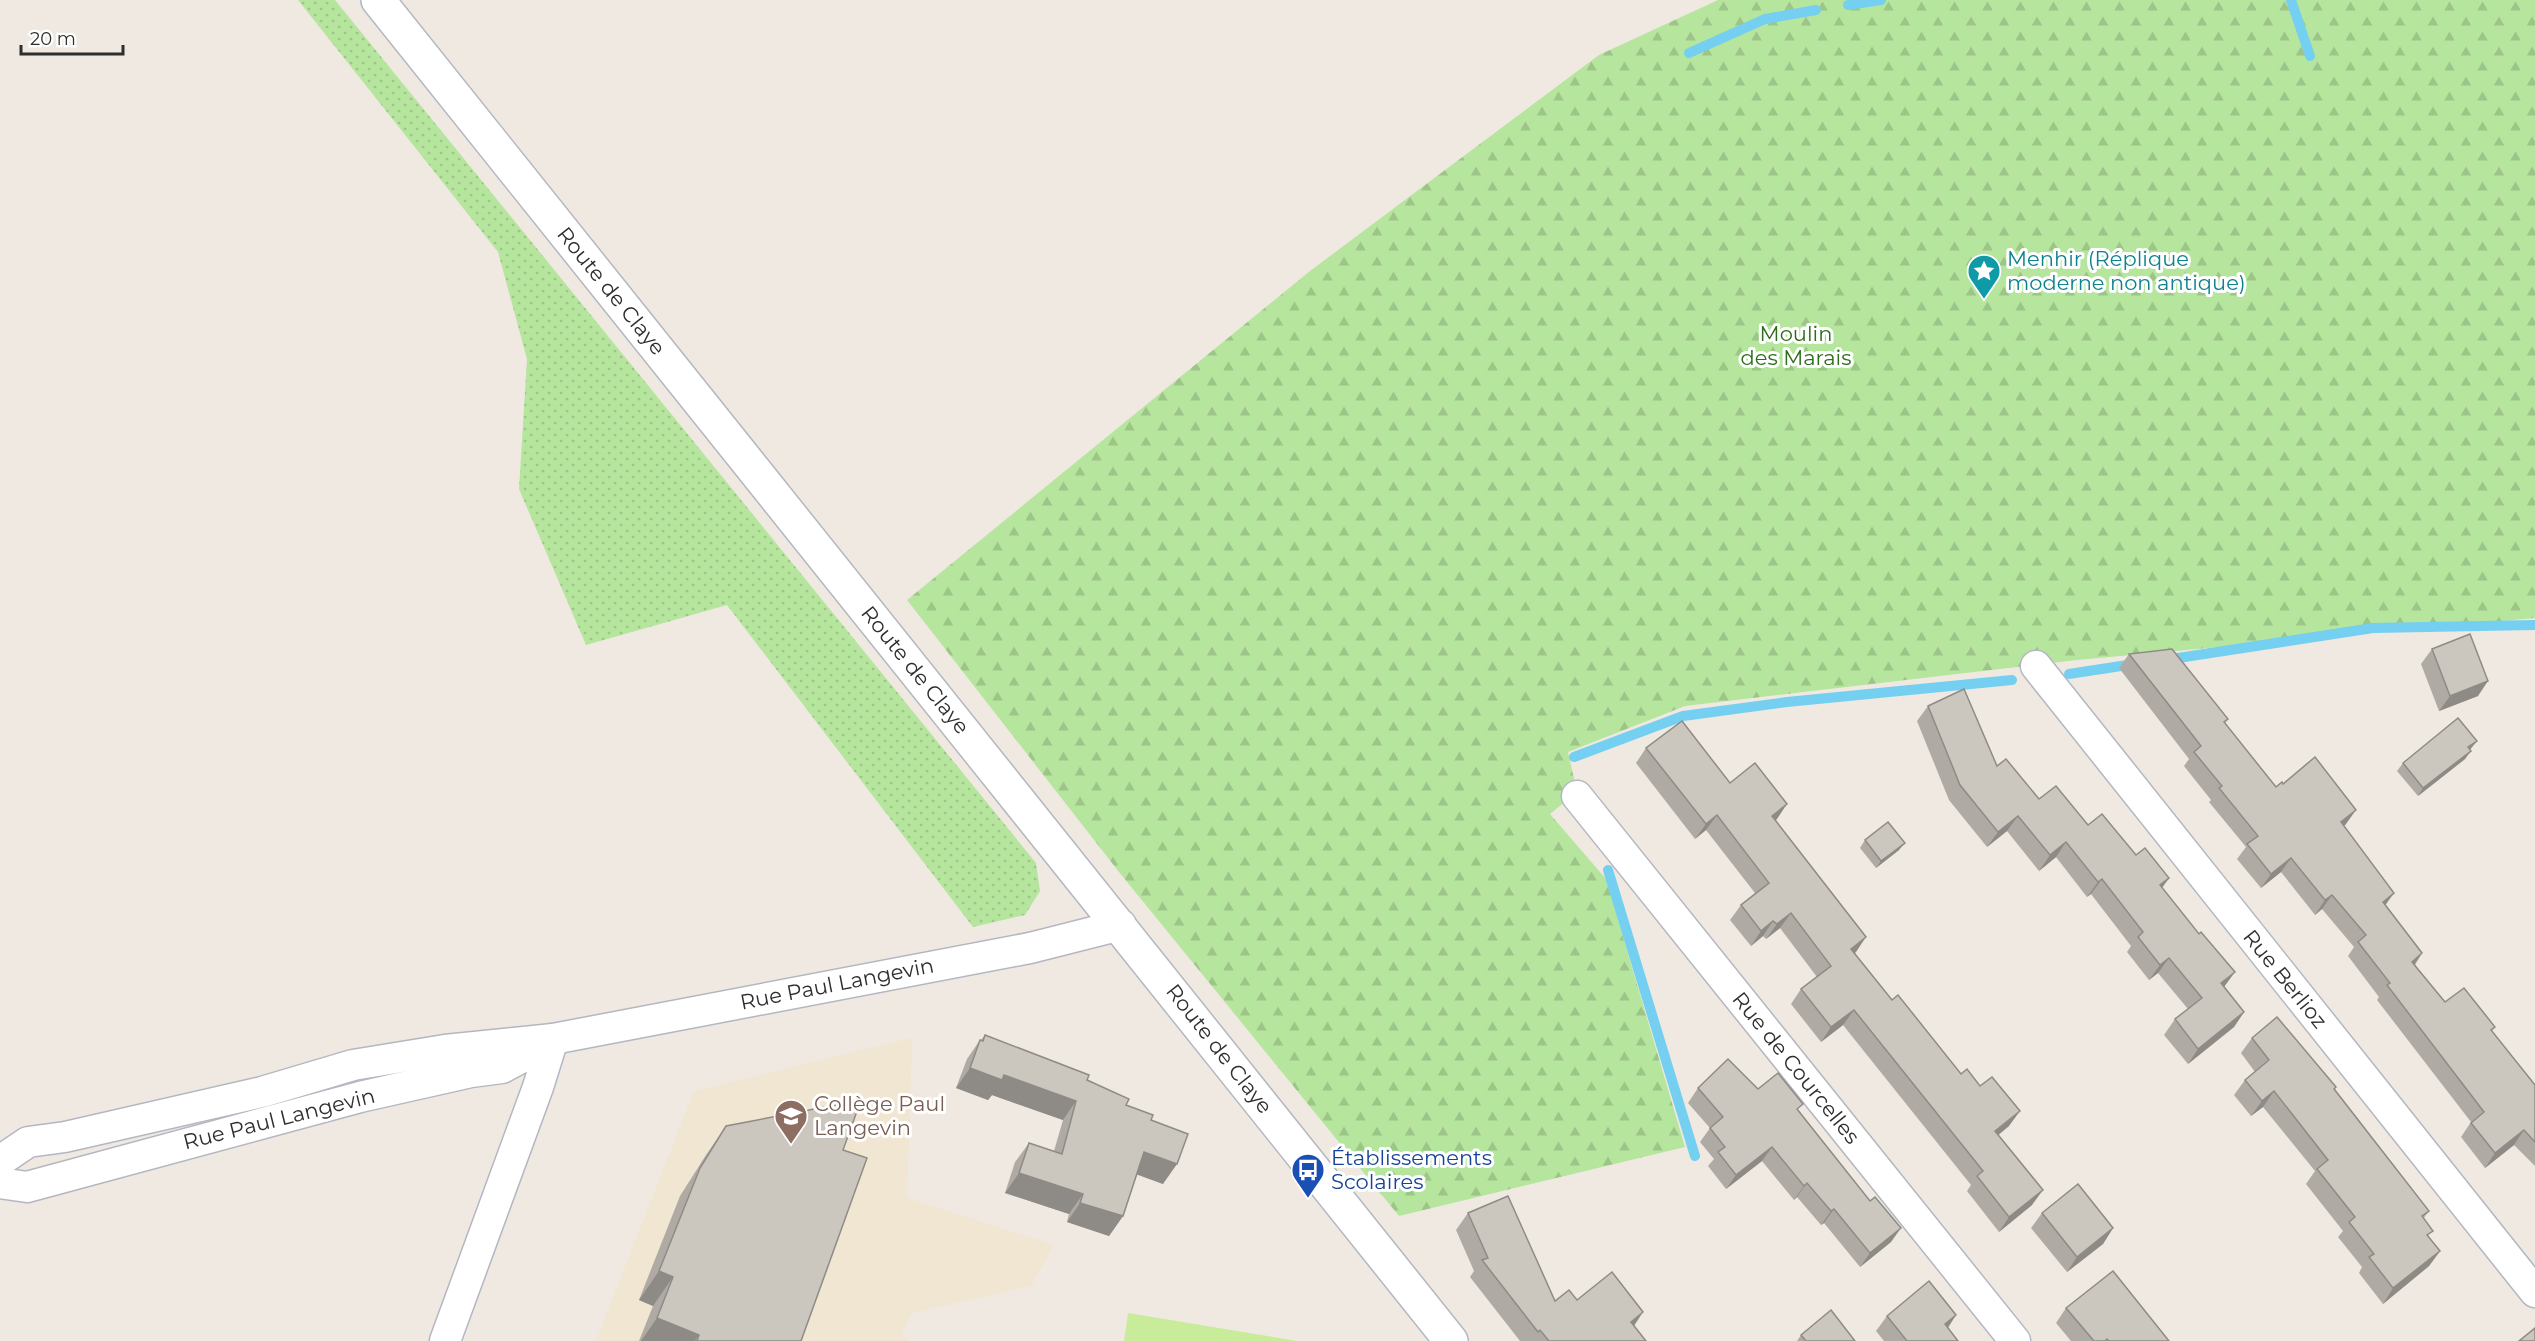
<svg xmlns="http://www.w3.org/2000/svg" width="2535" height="1341" font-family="Montserrat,sans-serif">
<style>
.education{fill:#f0e6d1}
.grass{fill:url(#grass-dots)}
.forest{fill:url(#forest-firs)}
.pitch{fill:#c9ec9a}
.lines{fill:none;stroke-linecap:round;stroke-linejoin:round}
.stream{stroke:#75cff0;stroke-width:10}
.street-casing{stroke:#b4b7c1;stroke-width:33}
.secondary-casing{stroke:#b4b7c1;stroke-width:36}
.street{stroke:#fff;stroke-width:30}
.secondary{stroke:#fff;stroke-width:33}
.wall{fill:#afaba4}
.shaded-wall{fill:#8e8b86}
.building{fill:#cbc7bf;stroke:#8e8b86;stroke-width:1.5}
.labels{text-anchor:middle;stroke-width:6;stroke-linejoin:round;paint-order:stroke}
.culture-label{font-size:21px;fill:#0d838f;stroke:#fff;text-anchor:start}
.street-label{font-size:21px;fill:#2e2e2e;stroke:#fff}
.park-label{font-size:21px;fill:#2c6e1b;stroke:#fff}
.education-label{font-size:21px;fill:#785e54;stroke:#fff;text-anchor:start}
.transit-label{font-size:21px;fill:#164399;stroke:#fff;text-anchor:start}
</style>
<defs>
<pattern id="grass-dots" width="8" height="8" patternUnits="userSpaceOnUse" patternTransform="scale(1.5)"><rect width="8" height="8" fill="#b6e59e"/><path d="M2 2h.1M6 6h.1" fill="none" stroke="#9dc588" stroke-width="1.8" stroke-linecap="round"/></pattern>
<pattern id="forest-firs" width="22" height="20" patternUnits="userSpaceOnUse" patternTransform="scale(1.5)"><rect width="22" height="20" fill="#b6e59e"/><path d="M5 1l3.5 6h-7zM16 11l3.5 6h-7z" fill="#9dc588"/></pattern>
</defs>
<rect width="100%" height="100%" fill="#efe9e1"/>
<path class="education" d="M 912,1038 L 907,1198 L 1054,1245 L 1031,1286 L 912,1313 L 901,1334 L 910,1341 L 596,1341 L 694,1091 Z"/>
<path class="grass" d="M 298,0 L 335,0 L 1036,863 L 1040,891 L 1025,915 L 973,927 L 727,605 L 586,645 L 519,489 L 527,359 L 498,252 Z"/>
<path class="forest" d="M 1718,0 L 2535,0 L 2535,618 L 2077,660 L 1685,706 L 1568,752 L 1577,792 L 1550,814 L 1606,879 L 1685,1147 L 1399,1216 L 1119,872 L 907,600 L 1310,271 L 1599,55 Z"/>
<path class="pitch" d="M 1128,1313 L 1297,1341 L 1124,1341 Z"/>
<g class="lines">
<g class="stream">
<path d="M 2291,0 L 2310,56"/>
<path d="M 1848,5 L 1881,0"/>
<path d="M 1689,53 L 1765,19 L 1816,10"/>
<path d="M 2165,660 L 2373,628 L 2535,625"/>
<path d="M 2069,674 L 2134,664"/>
<path d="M 1574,757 L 1683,716 L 1787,702 L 2012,680"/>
<path d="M 1608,870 L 1695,1156"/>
</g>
<g class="street-casing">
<g id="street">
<path d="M 2036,666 L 2535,1292"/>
<path d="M 1577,796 L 2015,1341"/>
<path d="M 0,1161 L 28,1142 L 65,1137 L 262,1092 L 353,1065 L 445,1050 L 553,1039 L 1030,948 L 1121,925"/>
<path d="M 0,1183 L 27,1187 L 360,1097 L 471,1072 L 502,1068 L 543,1046"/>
<path d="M 445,1341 L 538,1087 L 553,1039"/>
</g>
</g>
<g class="secondary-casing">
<path id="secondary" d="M 378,0 C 736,447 1095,893 1451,1341"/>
</g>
<use href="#street" class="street"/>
<use href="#secondary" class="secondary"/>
</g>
<g class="wall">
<path d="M 2432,649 L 2478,696 L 2439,711 L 2421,664 Z"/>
<path d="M 2129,654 L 2228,719 L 2225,723 L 2276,787 L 2283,784 L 2346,824 L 2344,826 L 2385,905 L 2422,953 L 2415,965 L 2445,1002 L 2495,1027 L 2492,1031 L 2535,1085 L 2535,1166 L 2514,1145 L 2485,1168 L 2461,1137 L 2471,1122 L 2377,1000 L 2379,997 L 2348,956 L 2354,947 L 2322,909 L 2315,915 L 2281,872 L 2261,888 L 2237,859 L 2246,847 L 2209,802 L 2211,800 L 2184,766 L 2189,759 L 2119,668 Z"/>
<path d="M 1928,706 L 1997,766 L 2039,799 L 2088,825 L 2136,855 L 2169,878 L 2162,888 L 2224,987 L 2244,1012 L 2234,1027 L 2188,1064 L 2164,1035 L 2175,1019 L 2188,1009 L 2158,973 L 2149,980 L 2127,952 L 2131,946 L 2091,894 L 2087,897 L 2056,857 L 2039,871 L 2007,831 L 1987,847 L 1949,800 L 1917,721 Z"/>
<path d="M 2477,741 L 2470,750 L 2465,759 L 2418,796 L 2397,771 L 2403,763 Z"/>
<path d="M 1646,748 L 1730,783 L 1777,819 L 1775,820 L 1856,952 L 1854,953 L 1892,1000 L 2009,1126 L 1998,1135 L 2032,1205 L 1999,1232 L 1967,1191 L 1971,1185 L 1843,1025 L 1821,1042 L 1791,1004 L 1801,989 L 1817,977 L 1780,928 L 1766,939 L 1763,936 L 1751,946 L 1730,920 L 1741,905 L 1755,893 L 1706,830 L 1695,839 L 1636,763 Z"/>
<path d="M 1865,840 L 1899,850 L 1876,868 L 1860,848 Z"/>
<path d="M 985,1035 L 1087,1080 L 1151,1120 L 1163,1184 L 1137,1174 L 1123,1216 L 1109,1236 L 1067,1222 L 1069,1214 L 1005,1193 L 1015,1162 L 1029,1143 L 1054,1151 L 1063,1120 L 992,1095 L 988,1100 L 956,1088 L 967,1059 L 980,1040 L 981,1040 Z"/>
<path d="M 2252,1038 L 2336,1087 L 2335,1089 L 2429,1211 L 2423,1219 L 2429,1237 L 2440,1251 L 2429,1266 L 2383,1304 L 2359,1273 L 2362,1267 L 2338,1237 L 2343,1231 L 2306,1184 L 2315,1171 L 2263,1107 L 2251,1116 L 2234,1095 L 2245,1080 L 2255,1072 L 2241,1053 Z"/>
<path d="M 1698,1088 L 1758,1089 L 1798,1111 L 1891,1242 L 1860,1267 L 1824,1223 L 1821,1225 L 1797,1197 L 1794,1200 L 1762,1161 L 1726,1189 L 1708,1166 L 1714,1159 L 1700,1142 L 1710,1128 L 1688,1103 Z"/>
<path d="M 726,1126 L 843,1150 L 801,1341 L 639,1341 L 653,1306 L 639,1300 L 680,1196 L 706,1155 Z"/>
<path d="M 1468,1213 L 1555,1301 L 1577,1300 L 1634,1326 L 1646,1341 L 1520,1341 L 1470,1277 L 1474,1271 L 1456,1230 Z"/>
<path d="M 2042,1213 L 2113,1228 L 2103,1244 L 2067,1272 L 2031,1228 Z"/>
<path d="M 2066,1308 L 2169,1341 L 2071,1341 L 2056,1323 Z"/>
<path d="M 1956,1315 L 1948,1328 L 1958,1341 L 1884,1341 L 1876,1331 L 1887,1316 Z"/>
<path d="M 1801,1335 L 1855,1341 L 1797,1341 Z"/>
</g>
<g class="shaded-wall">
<path d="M 2488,681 L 2478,696 L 2439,711 L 2450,696 Z"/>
<path d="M 2477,741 L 2471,748 L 2462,755 L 2468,747 Z"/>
<path d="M 2471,751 L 2465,759 L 2418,796 L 2423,788 Z"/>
<path d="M 1787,804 L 1777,819 L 1761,831 L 1772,816 Z"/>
<path d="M 2356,810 L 2346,824 L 2331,836 L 2341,822 Z"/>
<path d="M 1717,815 L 1706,830 L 1695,839 L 1706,824 Z"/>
<path d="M 2018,816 L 2007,831 L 1987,847 L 1998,832 Z"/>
<path d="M 2066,842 L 2056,857 L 2039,871 L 2050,855 Z"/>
<path d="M 1905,843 L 1899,850 L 1876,868 L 1881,861 Z"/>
<path d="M 2291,858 L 2281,872 L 2261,888 L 2271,874 Z"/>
<path d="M 2169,878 L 2158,893 L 2160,885 Z"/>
<path d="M 2102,879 L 2091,894 L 2087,897 L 2098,882 Z"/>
<path d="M 2394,893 L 2384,907 L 2383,902 Z"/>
<path d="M 2332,895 L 2322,909 L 2315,915 L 2325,900 Z"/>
<path d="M 1791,913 L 1780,928 L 1766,939 L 1777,924 Z"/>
<path d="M 1773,921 L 1763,936 L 1751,946 L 1761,931 Z"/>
<path d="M 1866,937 L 1856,952 L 1840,964 L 1851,949 Z"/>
<path d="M 2422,953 L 2412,968 L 2412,962 Z"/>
<path d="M 2169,958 L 2158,973 L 2149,980 L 2160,965 Z"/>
<path d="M 2235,972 L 2224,987 L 2221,983 Z"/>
<path d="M 1854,1010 L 1843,1025 L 1821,1042 L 1831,1027 Z"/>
<path d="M 2244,1012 L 2234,1027 L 2188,1064 L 2198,1049 Z"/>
<path d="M 970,1068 L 1004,1075 L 1076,1101 L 1063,1120 L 992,1095 L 988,1100 L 956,1088 Z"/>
<path d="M 2274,1091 L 2263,1107 L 2251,1116 L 2262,1101 Z"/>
<path d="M 2020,1111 L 2009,1126 L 1985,1146 L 1995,1131 Z"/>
<path d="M 2524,1130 L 2514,1145 L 2485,1168 L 2495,1153 Z"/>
<path d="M 1772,1147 L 1762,1161 L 1726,1189 L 1736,1175 Z"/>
<path d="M 1144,1152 L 1177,1164 L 1163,1184 L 1130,1172 Z"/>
<path d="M 1019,1173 L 1083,1194 L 1069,1214 L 1005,1193 Z"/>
<path d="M 1807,1183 L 1797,1197 L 1794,1200 L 1804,1186 Z"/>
<path d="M 2043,1190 L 2032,1205 L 1999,1232 L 2009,1217 Z"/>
<path d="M 1080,1203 L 1123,1216 L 1109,1236 L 1067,1222 Z"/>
<path d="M 1834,1209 L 1824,1223 L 1821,1225 L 1831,1211 Z"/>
<path d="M 1901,1228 L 1891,1242 L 1860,1267 L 1870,1253 Z"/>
<path d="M 2113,1228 L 2103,1244 L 2067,1272 L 2077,1257 Z"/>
<path d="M 2440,1251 L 2429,1266 L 2383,1304 L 2393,1288 Z"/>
<path d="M 659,1271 L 673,1277 L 653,1306 L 639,1300 Z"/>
<path d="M 1643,1312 L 1632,1329 L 1631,1322 Z"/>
<path d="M 1956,1315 L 1946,1330 L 1945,1324 Z"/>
<path d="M 657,1318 L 699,1335 L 695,1341 L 641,1341 Z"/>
</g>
<g class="building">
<path d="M 2470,634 L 2488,681 L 2450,696 L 2432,649 Z"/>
<path d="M 2172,649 L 2228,719 L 2224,722 L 2276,787 L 2282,782 L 2283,784 L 2315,757 L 2356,810 L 2341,822 L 2394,893 L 2383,902 L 2422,953 L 2412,962 L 2445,1002 L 2464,988 L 2495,1027 L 2491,1030 L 2535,1085 L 2535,1142 L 2524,1130 L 2495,1153 L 2471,1123 L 2484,1112 L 2387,985 L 2390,983 L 2358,942 L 2366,935 L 2332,895 L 2325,900 L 2291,858 L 2271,874 L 2247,844 L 2258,836 L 2219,788 L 2222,786 L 2194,752 L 2201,746 L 2129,654 Z"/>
<path d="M 1964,689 L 1997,766 L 2006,759 L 2039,799 L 2056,786 L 2088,825 L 2102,814 L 2136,855 L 2145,848 L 2169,878 L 2160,885 L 2199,934 L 2201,932 L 2235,972 L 2221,983 L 2244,1012 L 2198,1049 L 2175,1019 L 2202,998 L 2169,958 L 2160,965 L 2138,937 L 2143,932 L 2102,879 L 2098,882 L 2066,842 L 2050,855 L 2018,816 L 1998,832 L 1960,785 L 1928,706 Z"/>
<path d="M 2458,718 L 2477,741 L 2468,747 L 2471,751 L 2423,788 L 2403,763 Z"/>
<path d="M 1682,721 L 1730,783 L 1755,763 L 1787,804 L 1772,816 L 1866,937 L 1851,949 L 1892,1000 L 1898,995 L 1961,1074 L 1967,1069 L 1980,1086 L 1992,1077 L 2020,1111 L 1995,1131 L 2043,1190 L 2009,1217 L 1977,1176 L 1983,1171 L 1854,1010 L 1831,1027 L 1801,989 L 1831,966 L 1791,913 L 1777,924 L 1773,921 L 1761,931 L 1741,905 L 1769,883 L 1717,815 L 1706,824 L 1646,748 Z"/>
<path d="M 1888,822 L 1905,843 L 1881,861 L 1865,840 Z"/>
<path d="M 2277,1017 L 2336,1087 L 2334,1089 L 2429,1211 L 2422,1216 L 2433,1231 L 2427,1235 L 2440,1251 L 2393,1288 L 2369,1257 L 2374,1254 L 2349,1222 L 2355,1217 L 2317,1169 L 2328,1160 L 2274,1091 L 2262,1101 L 2245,1080 L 2269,1060 L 2252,1038 Z"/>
<path d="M 985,1035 L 1089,1075 L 1087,1080 L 1129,1099 L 1126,1105 L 1153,1115 L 1151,1120 L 1188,1134 L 1177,1164 L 1144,1152 L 1123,1216 L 1080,1203 L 1083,1194 L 1019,1173 L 1029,1143 L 1062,1154 L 1076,1101 L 1004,1075 L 1002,1080 L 970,1068 L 980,1040 L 983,1041 Z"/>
<path d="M 1728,1059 L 1758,1089 L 1778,1073 L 1803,1104 L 1797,1109 L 1870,1201 L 1875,1197 L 1901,1228 L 1870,1253 L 1834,1209 L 1831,1211 L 1807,1183 L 1804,1186 L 1772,1147 L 1736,1175 L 1718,1152 L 1725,1147 L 1710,1128 L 1723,1117 L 1698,1088 Z"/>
<path d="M 861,1100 L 843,1150 L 867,1158 L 801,1341 L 697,1341 L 699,1335 L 657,1318 L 673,1277 L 659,1271 L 700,1168 L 726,1126 Z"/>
<path d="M 2078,1184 L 2113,1228 L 2077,1257 L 2042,1213 Z"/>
<path d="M 1508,1196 L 1555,1301 L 1569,1290 L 1577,1300 L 1612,1272 L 1643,1312 L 1631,1322 L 1646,1341 L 1549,1341 L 1540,1330 L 1538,1332 L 1482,1260 L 1488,1258 L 1468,1213 Z"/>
<path d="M 2113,1271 L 2169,1341 L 2109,1341 L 2107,1339 L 2105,1341 L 2094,1341 L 2066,1308 Z"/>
<path d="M 1929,1281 L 1956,1315 L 1945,1324 L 1958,1341 L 1907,1341 L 1887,1316 Z"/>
<path d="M 1831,1310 L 1855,1341 L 1806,1341 L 1801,1335 Z"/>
<path d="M 2535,1328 L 2535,1341 L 2519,1341 Z"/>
</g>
<defs>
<g id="sight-pin" transform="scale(1.725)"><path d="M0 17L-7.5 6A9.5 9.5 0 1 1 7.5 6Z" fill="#0f9aa8" stroke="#fff"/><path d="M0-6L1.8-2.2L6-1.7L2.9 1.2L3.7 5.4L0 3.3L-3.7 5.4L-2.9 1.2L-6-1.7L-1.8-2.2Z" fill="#fff"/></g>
<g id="school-pin" transform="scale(1.725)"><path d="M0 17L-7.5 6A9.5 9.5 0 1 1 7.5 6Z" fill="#8d6e63" stroke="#fff"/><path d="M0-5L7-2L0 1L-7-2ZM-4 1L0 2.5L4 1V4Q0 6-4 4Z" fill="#fff"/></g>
<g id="bus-pin" transform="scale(1.725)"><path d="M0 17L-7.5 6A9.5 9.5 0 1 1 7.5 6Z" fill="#1a4fb4" stroke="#fff"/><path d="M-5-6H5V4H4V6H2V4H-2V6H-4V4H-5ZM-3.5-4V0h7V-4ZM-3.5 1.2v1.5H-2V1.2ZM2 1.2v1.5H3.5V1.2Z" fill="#fff"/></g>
</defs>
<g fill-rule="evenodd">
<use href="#sight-pin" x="1984" y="271"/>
<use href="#school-pin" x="791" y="1116"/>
<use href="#bus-pin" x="1308" y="1170"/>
</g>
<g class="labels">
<g class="culture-label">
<text x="2007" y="266">Menhir (Réplique<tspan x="2007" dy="24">moderne non antique)</tspan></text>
</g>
<g class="street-label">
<text transform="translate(611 291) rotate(51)" y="7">Route de Claye</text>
<text transform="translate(915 670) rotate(51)" y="7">Route de Claye</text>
<text transform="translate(2285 979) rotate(51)" y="7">Rue Berlioz</text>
<text transform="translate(837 984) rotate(-11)" y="7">Rue Paul Langevin</text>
<text transform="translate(1219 1049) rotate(52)" y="7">Route de Claye</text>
<text transform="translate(1796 1068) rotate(51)" y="7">Rue de Courcelles</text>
<text transform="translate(279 1119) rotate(-14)" y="7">Rue Paul Langevin</text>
</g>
<g class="park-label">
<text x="1796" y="341">Moulin<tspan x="1796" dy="24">des Marais</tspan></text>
</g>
<g class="education-label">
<text x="814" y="1111">Collège Paul<tspan x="814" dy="24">Langevin</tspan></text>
</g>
<g class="transit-label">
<text x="1331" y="1165">Établissements<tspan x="1331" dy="24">Scolaires</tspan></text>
</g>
</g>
<path d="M21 45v9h102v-9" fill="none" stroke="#2e2e2e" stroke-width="3"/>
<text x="30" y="45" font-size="18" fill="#2e2e2e" stroke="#ffffff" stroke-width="4.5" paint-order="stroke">20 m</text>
</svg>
